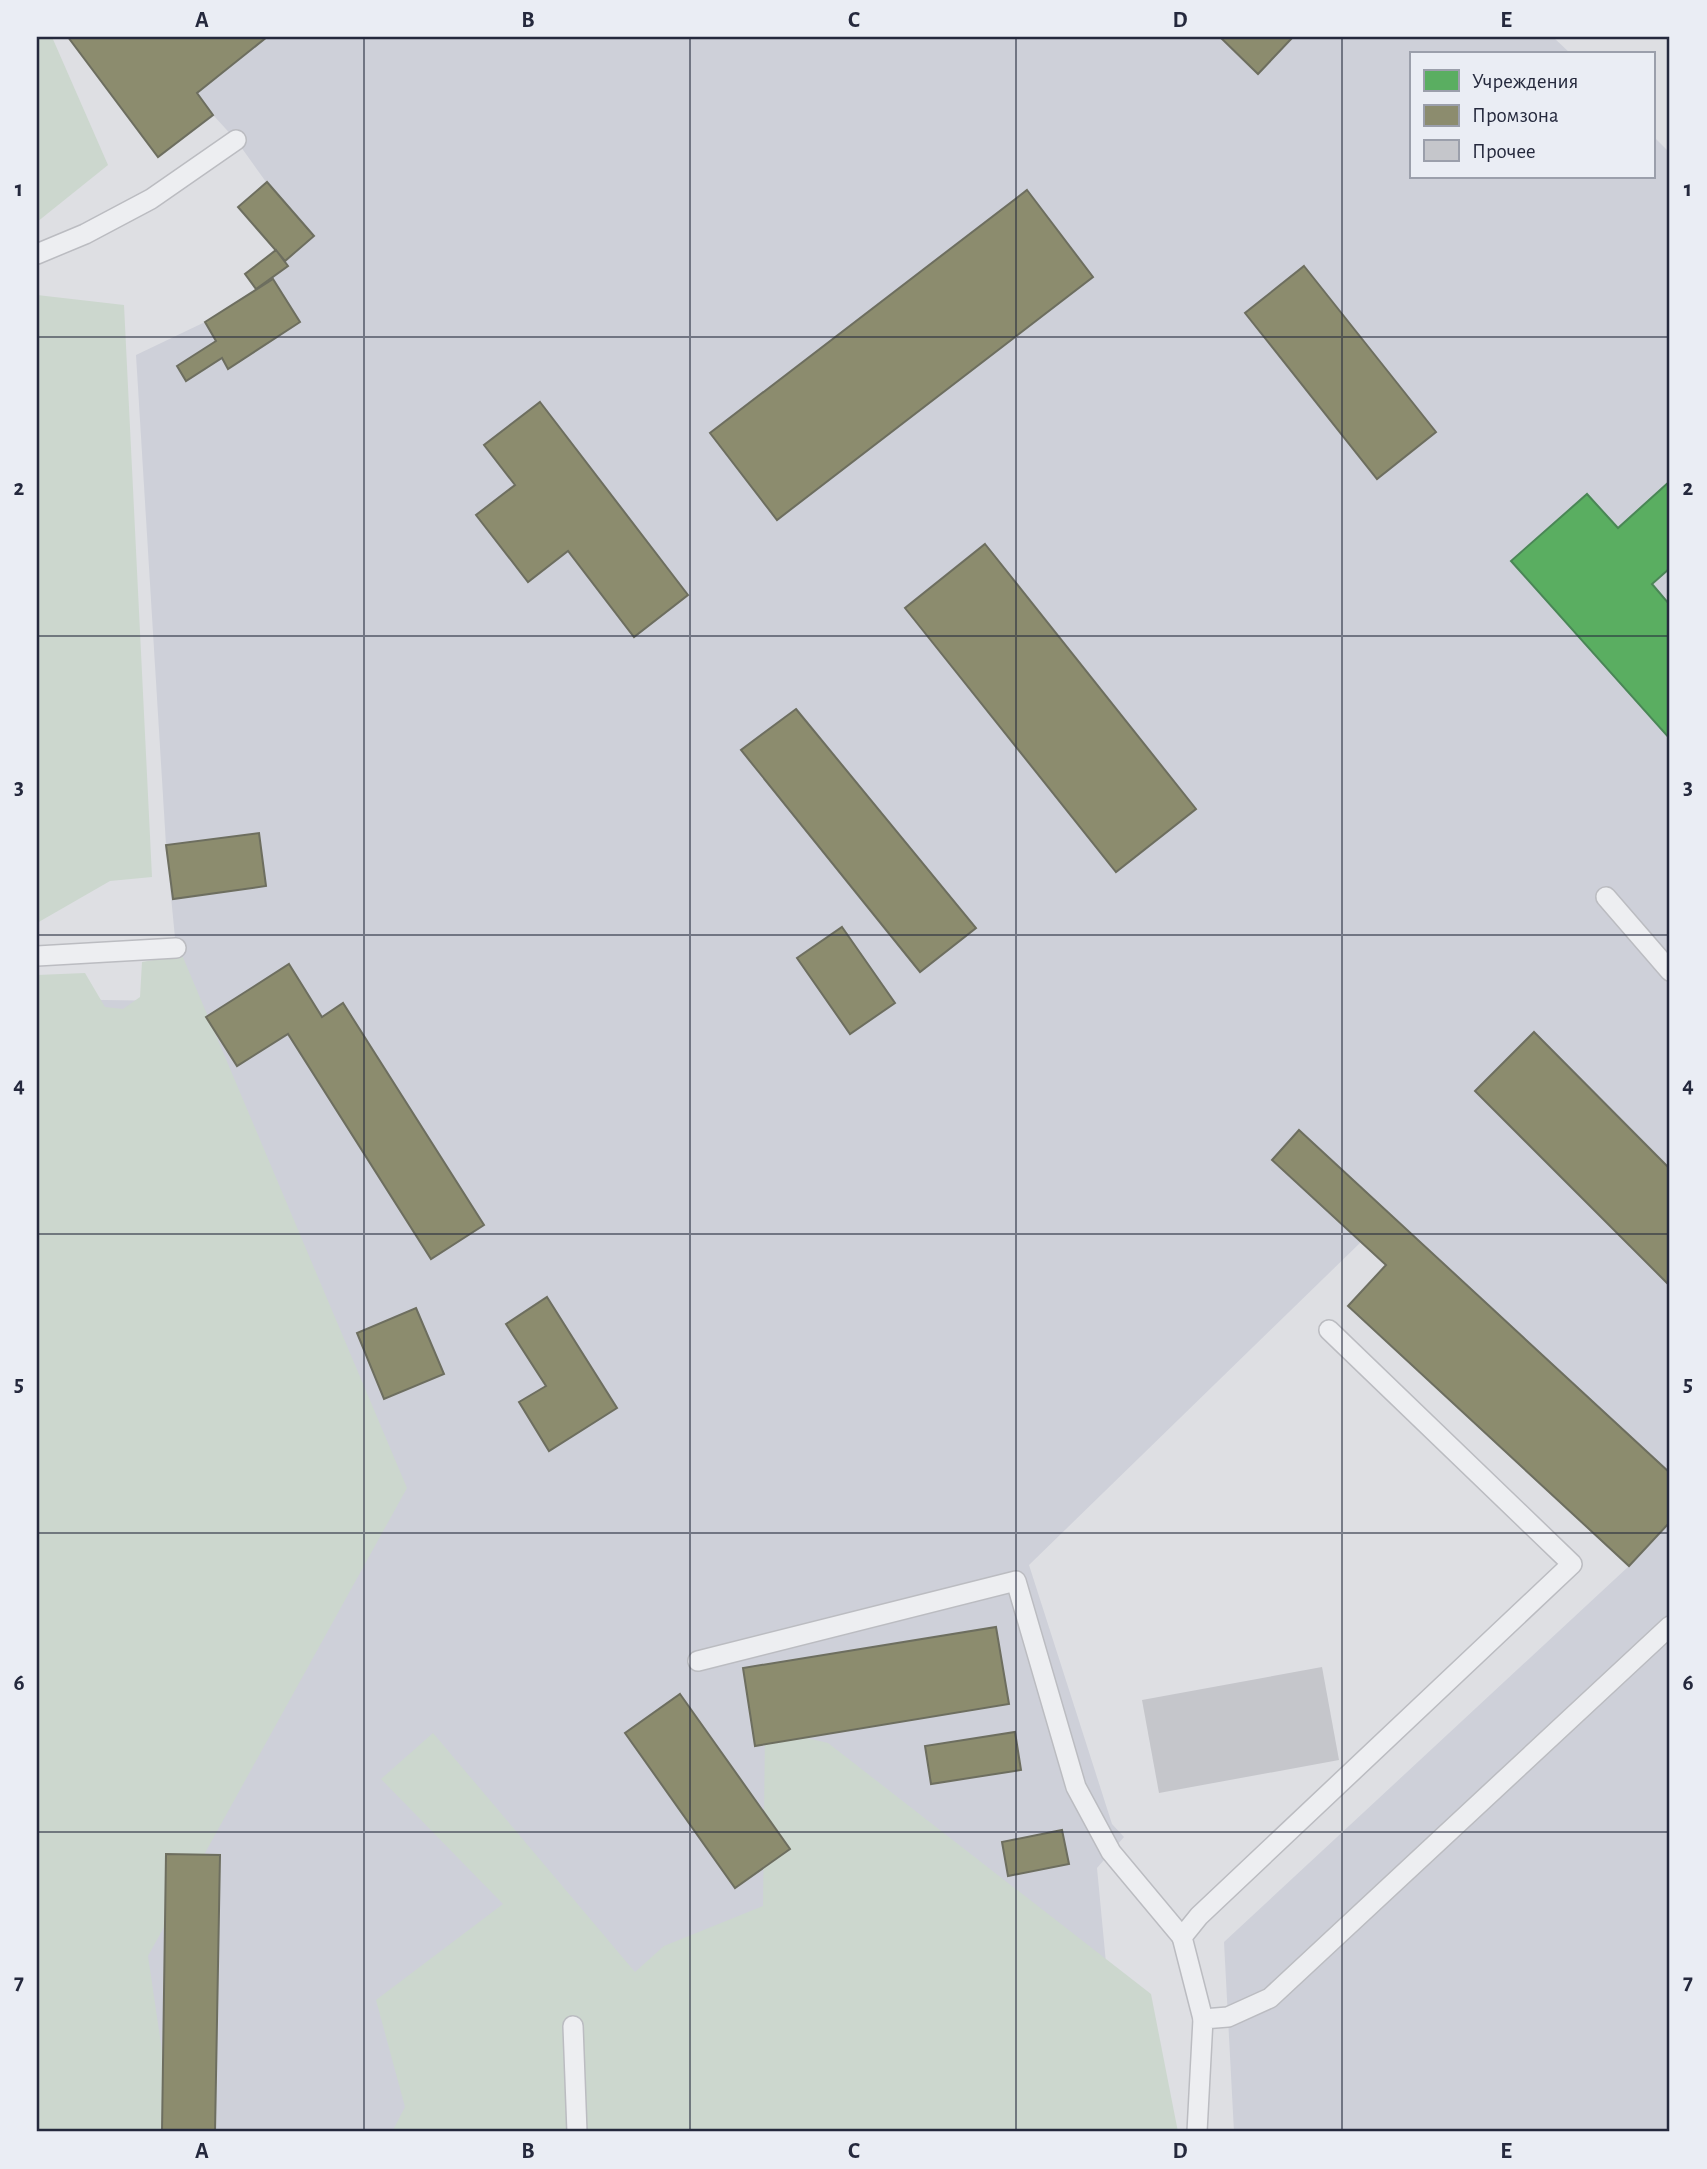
<svg xmlns="http://www.w3.org/2000/svg" width="1707" height="2169" font-family="'Alegreya Sans',sans-serif">
<style>
.built{fill:#ced0d9}
.green{fill:#ccd7ce}
.public{fill:#5aae61;stroke:#4a8656;stroke-width:2}
.industry{fill:#8c8c6e;stroke:#6d6e5f;stroke-width:2}
.building{fill:#c5c6cb}
.lines{fill:none;stroke-linecap:round;stroke-linejoin:round}
.service-casing{stroke:#bbbcc1;stroke-width:22}
.service{stroke:#edeef1;stroke-width:19}
.grid{fill:none;stroke:#25293d;stroke-width:2;stroke-opacity:0.55}
.neatline{fill:none;stroke:#25293d;stroke-width:2.5}
.grid-label{font-size:23px;text-anchor:middle;font-weight:bold;fill:#25293d}
</style>
<rect width="100%" height="100%" fill="#dedfe3"/>
<g class="built">
<path d="M 68,37 L 1553,37 L 1571,54 L 1411,54 L 1411,177 L 1653,177 L 1653,136 L 1670,153 L 1670,1473 L 1299,1131 L 1361,1242 L 1029,1565 L 1112,1824 L 1124,1837 L 1097,1868 L 1122,2132 L 127,2132 L 38,999 L 172,1001 L 176,948 L 166,845 L 136,355 L 205,322 L 256,289 L 245,274 L 276,250 L 238,207 L 266,182 L 236,140 L 214,116 L 158,157 Z"/>
<path d="M 1670,1522 L 1670,2132 L 1234,2132 L 1224,1942 L 1629,1566 Z"/>
</g>
<g class="green">
<path d="M 37,37 L 52,37 L 108,165 L 37,222 Z"/>
<path d="M 37,295 L 124,305 L 152,877 L 110,881 L 37,923 Z"/>
<path d="M 182,955 L 407,1488 L 148,1956 L 174,2132 L 37,2132 L 37,975 L 85,973 L 105,1007 L 123,1009 L 140,997 L 142,962 Z"/>
<path d="M 765,1728 L 828,1743 L 1151,1994 L 1178,2132 L 392,2132 L 405,2107 L 376,2000 L 503,1904 L 381,1779 L 433,1733 L 635,1972 L 664,1946 L 763,1906 Z"/>
</g>
<path class="public" d="M 1670,481 L 1670,568 L 1652,584 L 1670,605 L 1670,739 L 1511,561 L 1587,494 L 1618,528 Z"/>
<g class="industry">
<path d="M 68,37 L 267,37 L 197,93 L 213,115 L 158,157 Z"/>
<path d="M 1220,37 L 1293,37 L 1258,74 Z"/>
<path d="M 267,182 L 314,236 L 285,261 L 238,207 Z"/>
<path d="M 1027,190 L 1093,277 L 777,520 L 710,433 Z"/>
<path d="M 276,250 L 288,266 L 256,289 L 245,274 Z"/>
<path d="M 1304,266 L 1436,432 L 1377,479 L 1245,313 Z"/>
<path d="M 273,279 L 300,322 L 228,369 L 222,358 L 186,381 L 177,366 L 216,341 L 205,322 Z"/>
<path d="M 540,402 L 688,595 L 634,637 L 568,551 L 528,582 L 476,515 L 515,485 L 484,445 Z"/>
<path d="M 985,544 L 1196,809 L 1116,872 L 905,608 Z"/>
<path d="M 796,709 L 976,928 L 920,972 L 741,750 Z"/>
<path d="M 259,833 L 266,886 L 173,899 L 166,845 Z"/>
<path d="M 842,927 L 895,1003 L 850,1034 L 797,958 Z"/>
<path d="M 289,964 L 322,1017 L 343,1003 L 484,1225 L 431,1259 L 288,1034 L 237,1066 L 206,1017 Z"/>
<path d="M 1534,1032 L 1670,1169 L 1670,1286 L 1475,1091 Z"/>
<path d="M 1299,1130 L 1670,1473 L 1670,1522 L 1629,1566 L 1348,1306 L 1386,1265 L 1272,1160 Z"/>
<path d="M 547,1297 L 617,1408 L 549,1451 L 519,1402 L 546,1386 L 506,1324 Z"/>
<path d="M 416,1308 L 444,1374 L 384,1399 L 357,1333 Z"/>
<path d="M 996,1627 L 1009,1704 L 755,1746 L 743,1668 Z"/>
<path d="M 680,1694 L 790,1849 L 735,1888 L 625,1733 Z"/>
<path d="M 1015,1732 L 1021,1770 L 931,1784 L 925,1746 Z"/>
<path d="M 1062,1830 L 1069,1864 L 1008,1876 L 1002,1842 Z"/>
<path d="M 166,1854 L 220,1855 L 215,2132 L 162,2132 Z"/>
</g>
<path class="building" d="M 1322,1667 L 1339,1760 L 1159,1793 L 1142,1700 Z"/>
<g class="lines">
<g class="service-casing">
<g id="service">
<path d="M 37,254 L 85,234 L 151,199 L 236,140"/>
<path d="M 1606,897 L 1670,971"/>
<path d="M 37,956 L 176,948"/>
<path d="M 698,1661 L 1016,1581 L 1076,1787 L 1111,1852 L 1182,1937"/>
<path d="M 1203,2019 L 1182,1937 L 1199,1916 L 1572,1564 L 1329,1330"/>
<path d="M 573,2026 L 577,2132"/>
<path d="M 1197,2132 L 1203,2019 L 1228,2017 L 1270,1998 L 1670,1626"/>
</g>
</g>
<use href="#service" class="service"/>
</g>
<path class="grid" d="M 364,37 L 364,2132M 690,37 L 690,2132M 1016,37 L 1016,2132M 1342,37 L 1342,2132M 37,337 L 1670,337M 37,636 L 1670,636M 37,935 L 1670,935M 37,1234 L 1670,1234M 37,1533 L 1670,1533M 37,1832 L 1670,1832"/>
<rect width="1707" height="2169" fill="none" stroke="#eaedf4" stroke-width="77"/>
<rect x="1410" y="52" width="245" height="126" fill="#eaedf4" stroke="#9b9fab" stroke-width="2"/>
<rect x="1424" y="70" width="35" height="21" fill="#5aae61" stroke="#9b9fab" stroke-width="2"/>
<text x="1472" y="88" font-size="21" fill="#25293d">Учреждения</text>
<rect x="1424" y="105" width="35" height="21" fill="#8c8c6e" stroke="#9b9fab" stroke-width="2"/>
<text x="1472" y="122" font-size="21" fill="#25293d">Промзона</text>
<rect x="1424" y="140" width="35" height="21" fill="#c5c6cb" stroke="#9b9fab" stroke-width="2"/>
<text x="1472" y="158" font-size="21" fill="#25293d">Прочее</text>
<rect x="38" y="38" width="1630" height="2092" class="neatline"/>
<g class="grid-label">
<text x="202" y="27">A</text>
<text x="528" y="27">B</text>
<text x="854" y="27">C</text>
<text x="1180" y="27">D</text>
<text x="1506" y="27">E</text>
<text x="19" y="196">1</text>
<text x="1688" y="196">1</text>
<text x="19" y="495">2</text>
<text x="1688" y="495">2</text>
<text x="19" y="794">3</text>
<text x="1688" y="794">3</text>
<text x="19" y="1092">4</text>
<text x="1688" y="1092">4</text>
<text x="19" y="1391">5</text>
<text x="1688" y="1391">5</text>
<text x="19" y="1690">6</text>
<text x="1688" y="1690">6</text>
<text x="19" y="1989">7</text>
<text x="1688" y="1989">7</text>
<text x="202" y="2158">A</text>
<text x="528" y="2158">B</text>
<text x="854" y="2158">C</text>
<text x="1180" y="2158">D</text>
<text x="1506" y="2158">E</text>
</g>
</svg>
